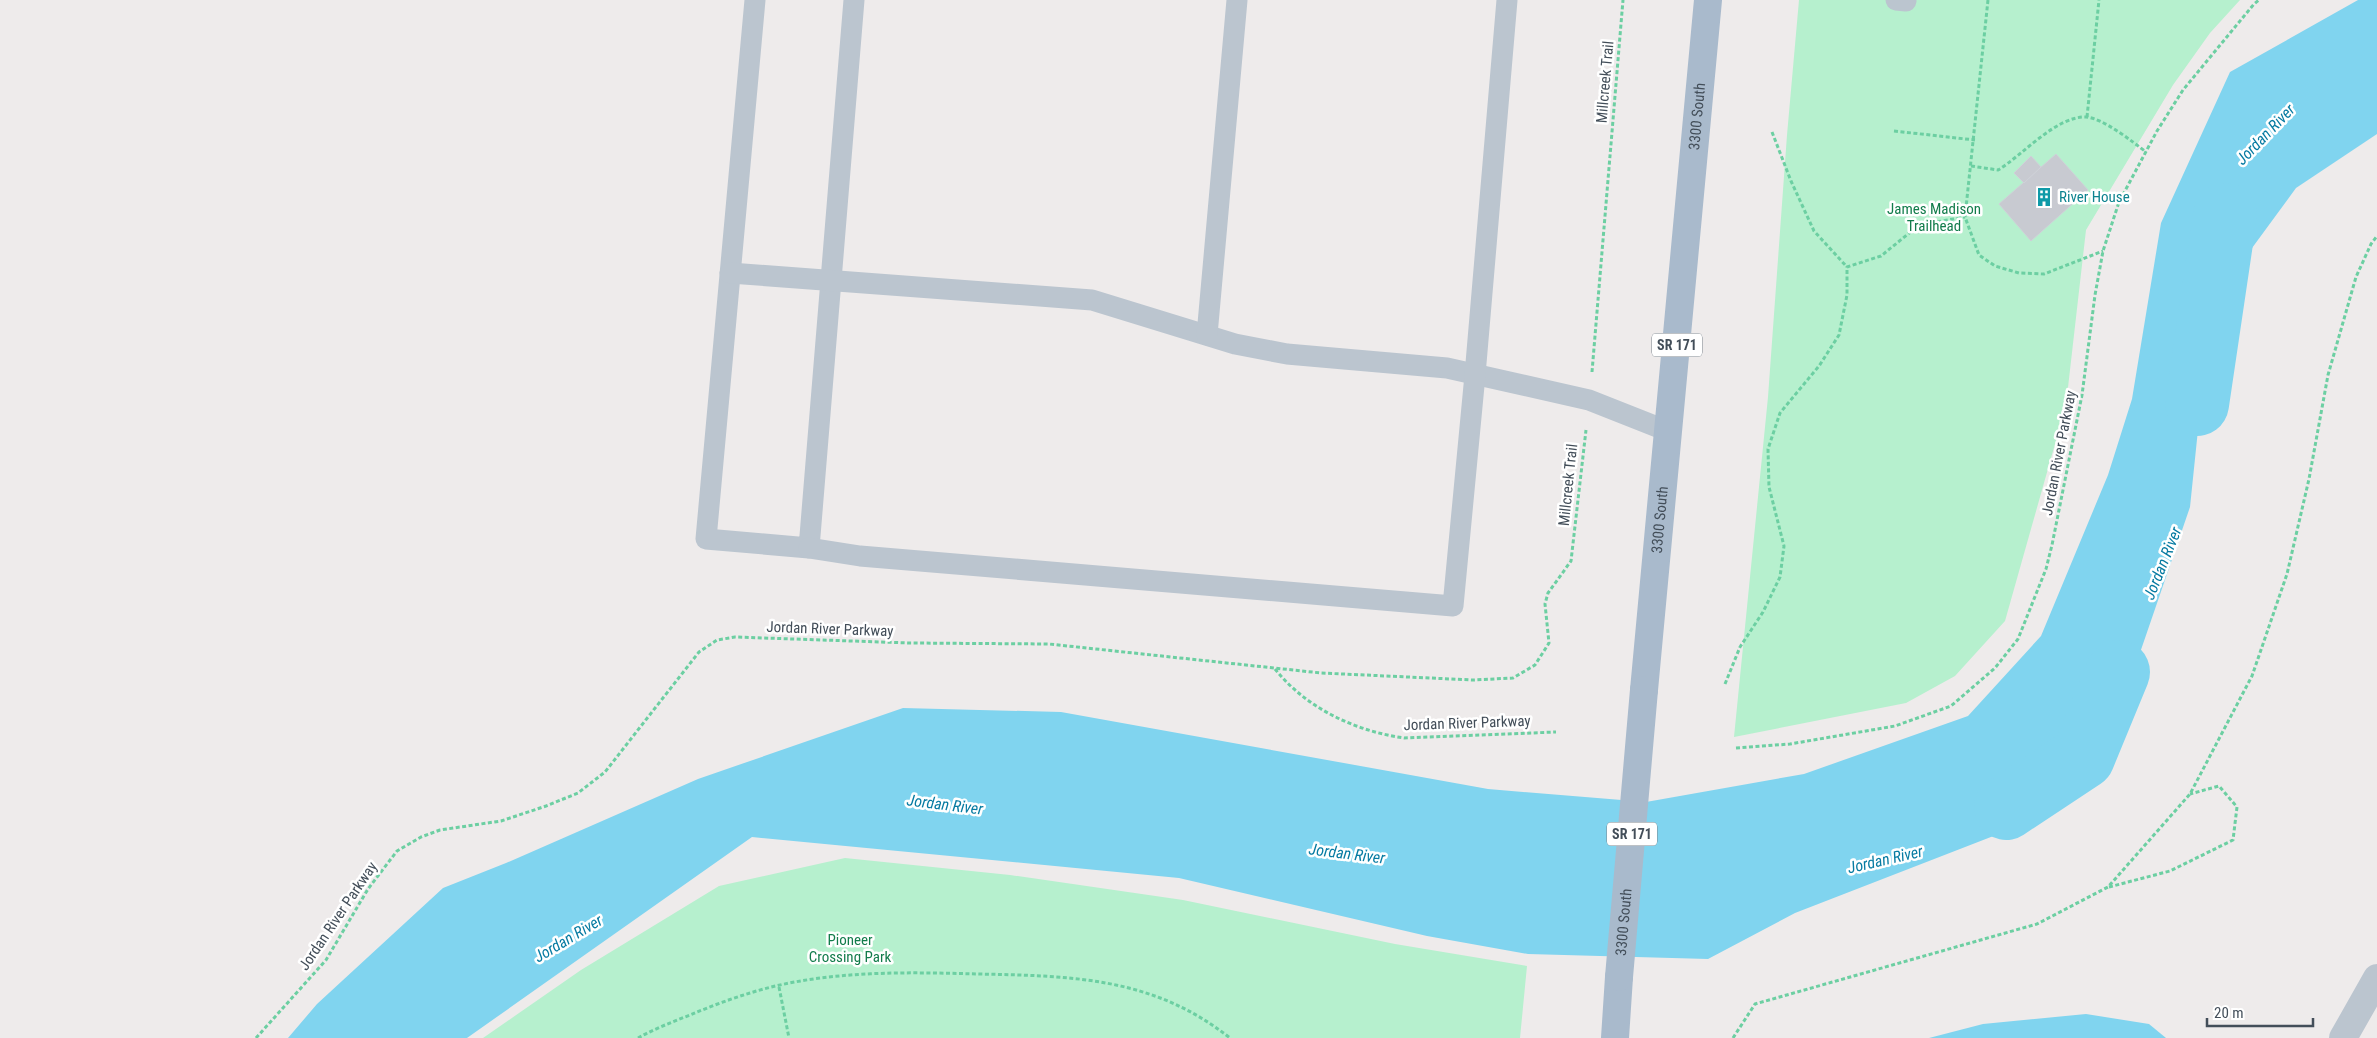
<svg xmlns="http://www.w3.org/2000/svg" width="2377" height="1038" font-family="'Roboto Condensed',sans-serif">
<style>
.green{fill:#b6f0ce}
.water{fill:#80d4ef}
.lines{fill:none;stroke-linecap:round;stroke-linejoin:round}
.river{stroke:#80d4ef;stroke-width:64}
.building{fill:#c8cad1;stroke:#cfd1d8}
.path{stroke:#6ccfa2;stroke-width:3;stroke-dasharray:4 2.5;stroke-linecap:butt}
.lane{stroke:#bbc5cf;stroke-width:21}
.street{stroke:#bbc5cf;stroke-width:28}
.primary{stroke:#a9bacc;stroke-width:28}
.primary-bridge{stroke:#a9bacc;stroke-width:28}
.labels{text-anchor:middle;stroke-width:5;stroke-linejoin:round;paint-order:stroke}
.shield{fill:#fff;stroke:#7b838b;stroke-width:1}
.shield-label{font-size:14px;font-weight:bold;fill:#434e59}
.street-label{font-size:15px;fill:#434e59;stroke:#fff}
.culture-label{font-size:15px;fill:#0d838f;stroke:#fff;text-anchor:start}
.park-label{font-size:15px;fill:#127c4b;stroke:#fff}
.water-label{font-size:16px;font-style:italic;fill:#077ba2;stroke:#fff}
</style>
<rect width="100%" height="100%" fill="#eeebeb"/>
<g class="green">
<path d="M 1799,0 L 2240,0 L 2210,33 L 2173,85 L 2086,230 L 2066,405 L 2005,621 L 1955,676 L 1906,703 L 1734,737 L 1768,397 L 1787,135 Z"/>
<path d="M 845,858 L 1010,875 L 1183,900 L 1395,944 L 1527,966 L 1520,1038 L 483,1038 L 581,970 L 719,886 Z"/>
</g>
<g class="water">
<path d="M 2358,0 L 2377,0 L 2377,134 L 2296,188 L 2211,304 L 2190,507 L 2120,711 L 2027,823 L 1795,913 L 1708,959 L 1528,954 L 1427,936 L 1179,878 L 752,837 L 467,1038 L 288,1038 L 317,1004 L 443,888 L 506,863 L 698,779 L 903,708 L 1061,712 L 1488,789 L 1646,802 L 1804,774 L 1968,716 L 2041,636 L 2108,475 L 2132,399 L 2161,223 L 2230,72 Z"/>
<path d="M 2086,1014 L 2149,1024 L 2166,1038 L 1929,1038 L 1983,1024 Z"/>
</g>
<g class="lines">
<g class="river">
<path d="M 2197,404 L 2225,215"/>
<path d="M 2006,808 L 2083,757 L 2118,672"/>
</g>
</g>
<g class="building">
<path d="M 2056,154 L 2088,190 L 2031,241 L 1999,204 Z"/>
<path d="M 2031,156 L 2041,167 L 2024,183 L 2014,173 Z"/>
</g>
<g class="lines">
<g class="path">
<path d="M 1988,0 L 1965,217 L 1979,255 L 1995,266 L 2019,273 L 2044,274 L 2103,251"/>
<path d="M 2087,117 L 2099,0"/>
<path d="M 1894,131 L 1975,140"/>
<path d="M 1772,132 L 1791,181 L 1814,231 L 1847,267"/>
<path d="M 1971,166 L 1998,170 C 2023,155 2056,116 2086,117 C 2103,118 2133,142 2146,152"/>
<path d="M 1592,372 L 1623,0"/>
<path d="M 1275,669 C 1306,708 1355,731 1404,738 L 1556,732"/>
<path d="M 1725,684 L 1740,647 L 1763,612 L 1780,577 L 1784,546 L 1769,487 L 1768,449 L 1780,413 L 1819,366 L 1839,335 L 1847,295 L 1847,267 L 1881,256 L 1919,225 L 1965,217"/>
<path d="M 1736,748 L 1790,744 L 1895,726 L 1951,706 L 1995,668 L 2018,639 L 2046,569 L 2052,545 L 2082,395 L 2095,295 L 2103,251 L 2119,202 L 2157,131 L 2183,90 L 2254,4 L 2259,0"/>
<path d="M 2109,887 L 2170,871 L 2233,840 L 2237,807 L 2219,786 L 2190,794"/>
<path d="M 779,987 L 789,1038"/>
<path d="M 256,1038 L 326,960 L 368,889 L 397,851 L 421,837 L 440,830 L 501,821 L 546,806 L 578,793 L 605,772 L 699,652 L 717,640 L 735,637 L 910,643 L 1049,644 L 1321,673 L 1473,680 L 1513,678 L 1535,665 L 1549,643 L 1545,604 L 1548,593 L 1571,561 L 1586,430"/>
<path d="M 638,1038 C 654,1029 672,1022 690,1015 C 709,1007 730,999 750,993 C 823,970 904,972 979,974 C 1072,976 1153,977 1230,1038"/>
<path d="M 1733,1038 L 1755,1004 L 2037,924 L 2108,887 L 2190,794 L 2252,676 L 2287,574 L 2309,479 L 2328,375 L 2356,277 L 2371,244 L 2377,236"/>
</g>
<g class="lane">
<path d="M 755,0 L 706,539 L 809,548 L 854,0"/>
<path d="M 1896,0 L 1906,1"/>
<path d="M 730,273 L 1092,300 L 1235,344 L 1287,354 L 1447,368 L 1589,400 L 1670,432"/>
<path d="M 1207,335 L 1237,0"/>
<path d="M 809,548 L 860,556 L 1453,606 L 1475,375 L 1507,0"/>
</g>
<path class="street" d="M 2343,1038 L 2377,978"/>
<g class="primary">
<path id="s1" d="M 1644,690 L 1708,0"/>
<path d="M 1615,1038 L 1619,977"/>
</g>
<path class="primary-bridge" id="s2" d="M 1619,977 L 1644,690"/>
</g>
<defs>
<g id="building-bare" transform="scale(1.5)"><path d="M-4-6H4V6H1V3H-1V6H-4ZM-2.5-4.3h1.7v1.8h-1.7ZM.8-4.3h1.7v1.8H.8ZM-2.5-1h1.7V.8h-1.7ZM.8-1h1.7V.8H.8Z" fill="#0f9aa8" stroke="#fff" stroke-width="2.5" paint-order="stroke"/></g>
</defs>
<g fill-rule="evenodd">
<use href="#building-bare" x="2044" y="197"/>
</g>
<g class="labels">
<g class="shield">
<rect x="1652" y="333.5" width="50" height="23" rx="4"/>
<rect x="1607" y="822.5" width="50" height="23" rx="4"/>
</g>
<g class="shield-label">
<text x="1677" y="350">SR 171</text>
<text x="1632" y="839">SR 171</text>
</g>
<g class="street-label">
<text transform="translate(1605 82) rotate(-85)" y="5">Millcreek Trail</text>
<text dy="5" stroke="none"><textPath href="#s1" startOffset="576">3300 South</textPath></text>
<text transform="translate(2059 453) rotate(-79)" y="5">Jordan River Parkway</text>
<text transform="translate(1568 485) rotate(-84)" y="5">Millcreek Trail</text>
<text dy="5" stroke="none"><textPath href="#s1" startOffset="171">3300 South</textPath></text>
<text transform="translate(830 629) rotate(2)" y="5">Jordan River Parkway</text>
<text transform="translate(1467 723) rotate(-2)" y="5">Jordan River Parkway</text>
<text transform="translate(338 916) rotate(-56)" y="5">Jordan River Parkway</text>
<text dy="5" stroke="none"><textPath href="#s2" startOffset="55">3300 South</textPath></text>
</g>
<g class="culture-label">
<text x="2059" y="202">River House</text>
</g>
<g class="park-label">
<text x="1934" y="214">James Madison<tspan x="1934" dy="17">Trailhead</tspan></text>
<text x="850" y="945">Pioneer<tspan x="850" dy="17">Crossing Park</tspan></text>
</g>
<g class="water-label">
<text transform="translate(2265 134) rotate(-46)" y="6">Jordan River</text>
<text transform="translate(2162 563) rotate(-68)" y="6">Jordan River</text>
<text transform="translate(945 804) rotate(7)" y="6">Jordan River</text>
<text transform="translate(1347 853) rotate(7)" y="6">Jordan River</text>
<text transform="translate(1885 859) rotate(-13)" y="6">Jordan River</text>
<text transform="translate(568 938) rotate(-31)" y="6">Jordan River</text>
</g>
</g>
<path d="M2207 1018v8h106v-8" fill="none" stroke="#434e59" stroke-width="2.5"/>
<text x="2214" y="1018" font-size="15" fill="#434e59" stroke="#ffffff" stroke-width="4" paint-order="stroke">20 m</text>
</svg>
